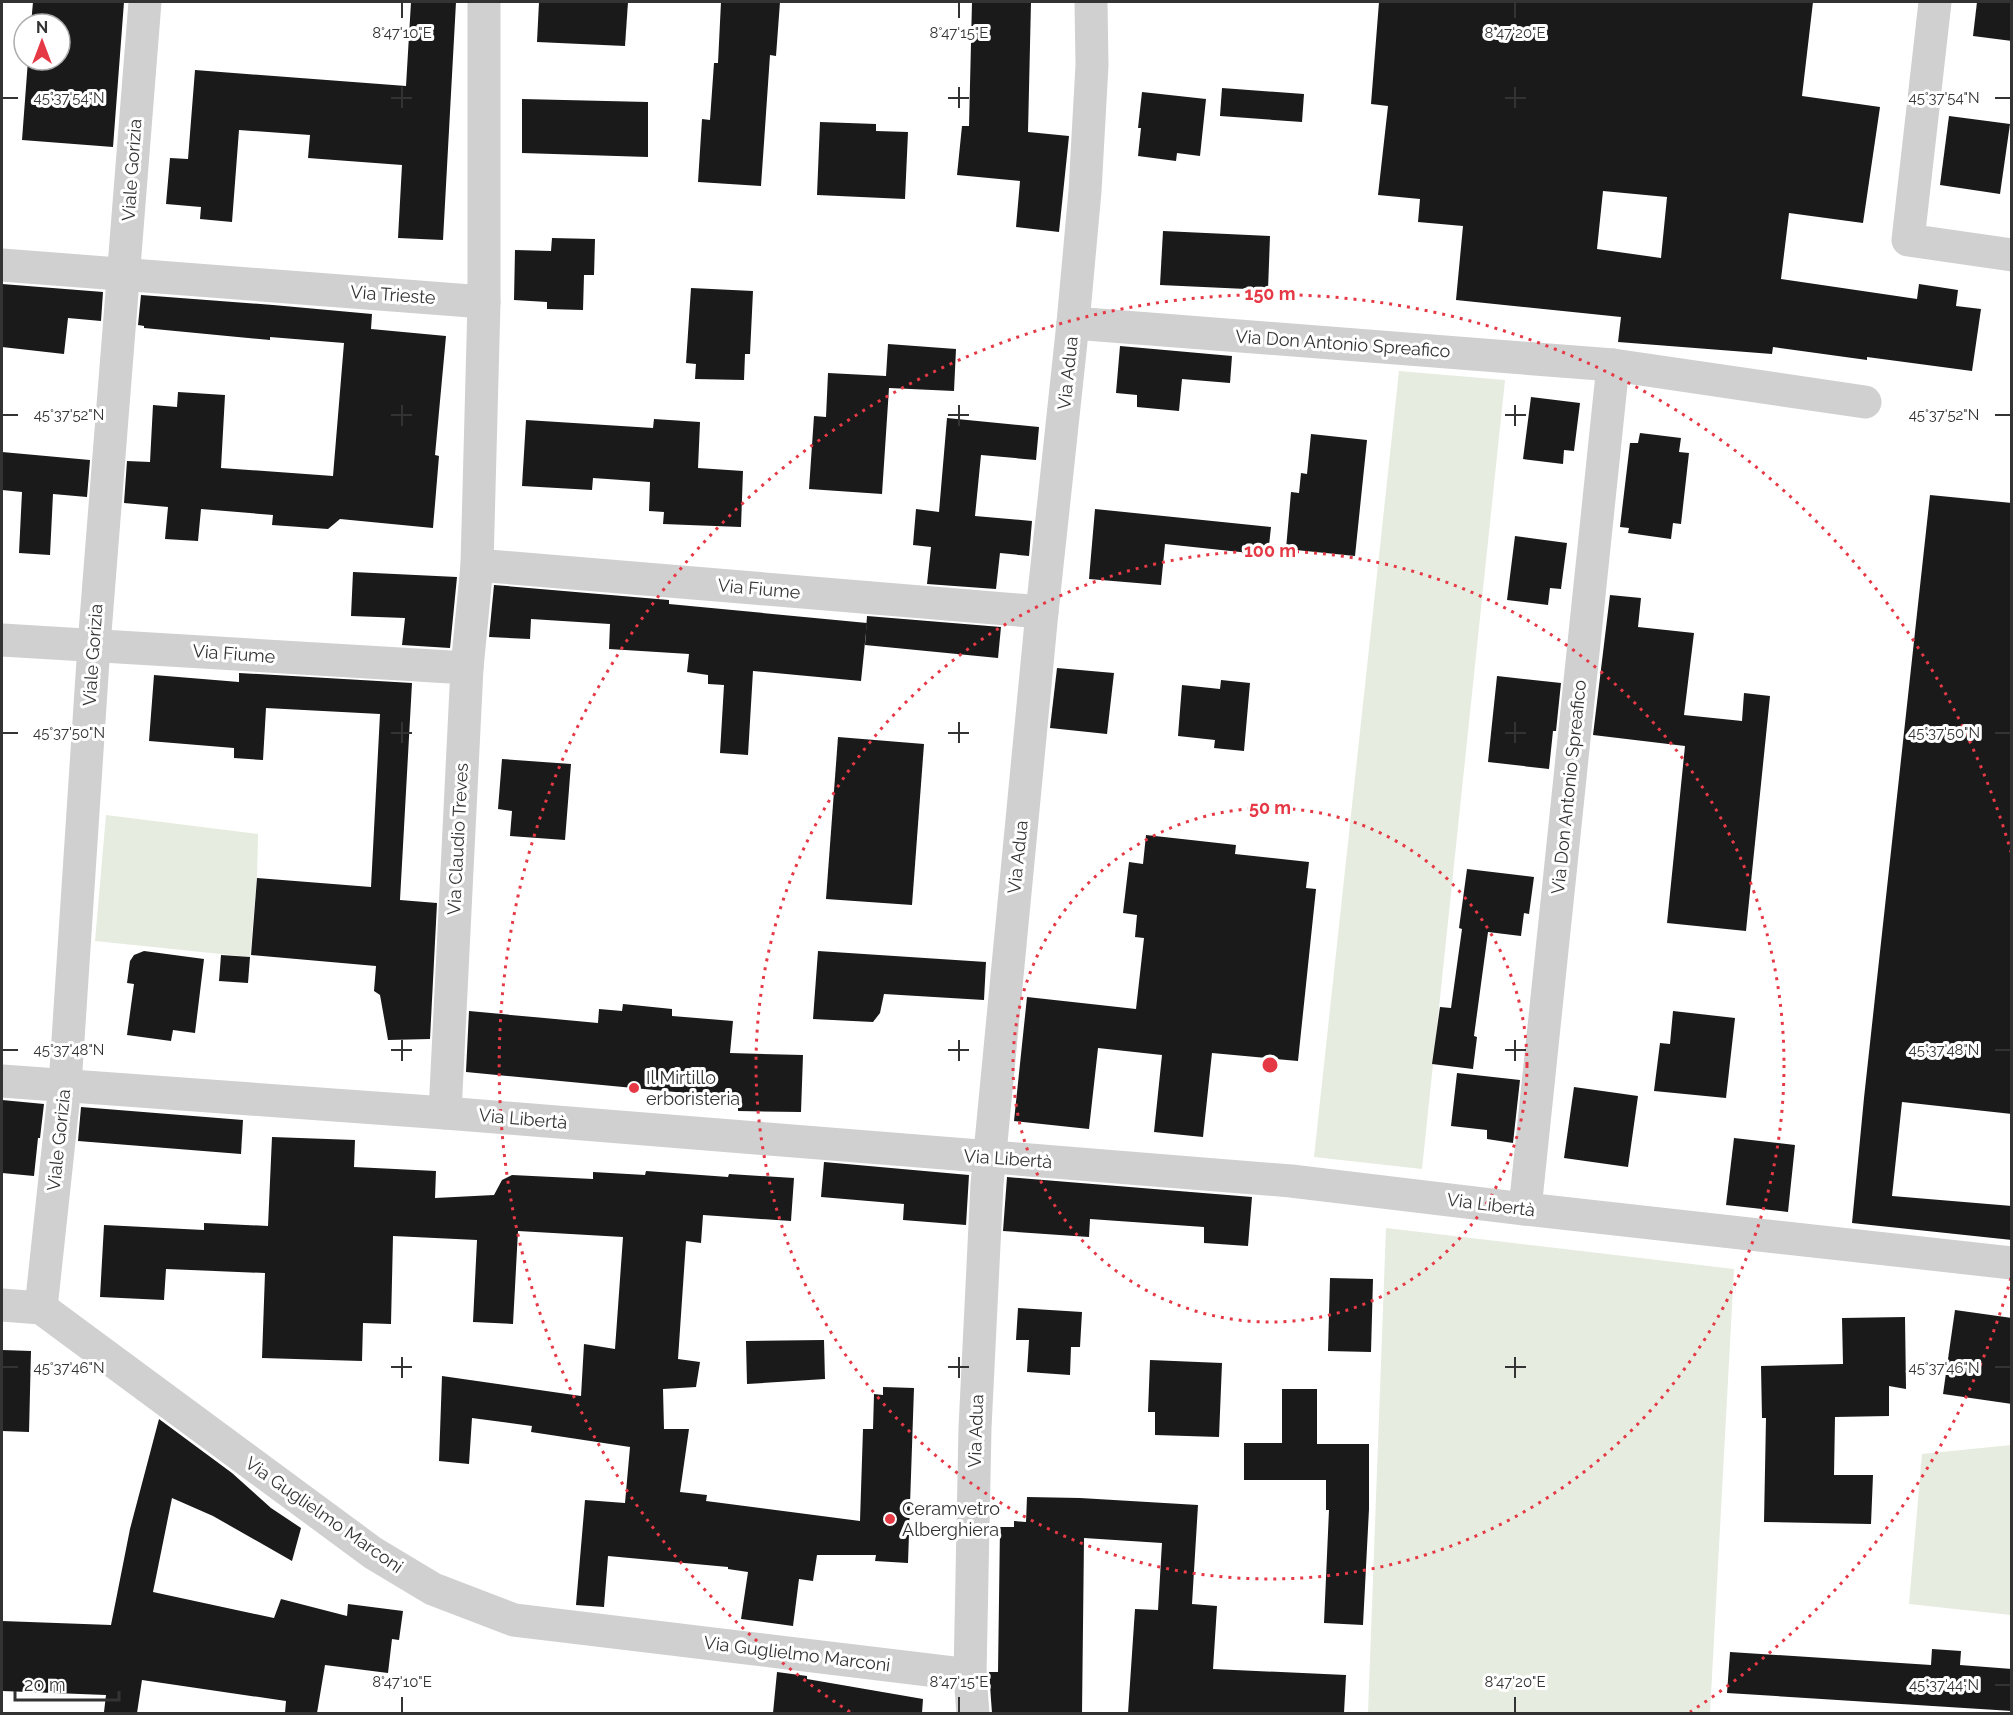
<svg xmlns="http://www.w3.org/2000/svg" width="2013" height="1715" font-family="Raleway,sans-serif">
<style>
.green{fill:#e6ecdf}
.building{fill:#1a1a1a;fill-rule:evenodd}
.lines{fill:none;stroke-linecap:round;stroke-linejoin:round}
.minor{stroke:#d0d0d0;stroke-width:33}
.ticks{fill:none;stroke:#333;stroke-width:2}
.ring{fill:none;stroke:#e63946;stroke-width:3;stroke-dasharray:3 6}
.poi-dot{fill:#e63946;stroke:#fff;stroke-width:2}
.labels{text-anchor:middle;stroke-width:6;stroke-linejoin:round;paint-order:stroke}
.street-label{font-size:18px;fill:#333;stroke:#fff}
.poi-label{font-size:18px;fill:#333;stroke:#fff;text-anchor:start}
.ticks-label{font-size:15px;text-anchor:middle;fill:#333;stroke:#fff;stroke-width:6;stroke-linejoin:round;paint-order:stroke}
.centre{fill:#e63946;stroke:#fff;stroke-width:3}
.ring-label{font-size:18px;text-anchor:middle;font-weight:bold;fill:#e63946;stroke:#fff;stroke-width:6;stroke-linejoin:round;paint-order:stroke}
</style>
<rect width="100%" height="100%" fill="#fff"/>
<g class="green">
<path d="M 1399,371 L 1505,380 L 1422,1169 L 1314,1157 Z"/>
<path d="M 106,815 L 258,834 L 257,878 L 250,957 L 95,941 Z"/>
<path d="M 1386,1228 L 1734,1269 L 1710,1713 L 1368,1713 Z"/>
<path d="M 2011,1445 L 2011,1615 L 1909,1604 L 1922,1454 Z"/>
</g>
<g class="building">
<path d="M 33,2 L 124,2 L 113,147 L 22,140 L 28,60 L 60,60 L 60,24 L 31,24 Z"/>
<path d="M 411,2 L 456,2 L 443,240 L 398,238 L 402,165 L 308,158 L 310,135 L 239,130 L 232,222 L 200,219 L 201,207 L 166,204 L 170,158 L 188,159 L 195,70 L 406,86 Z"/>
<path d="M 539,2 L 628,2 L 625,46 L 537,42 Z"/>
<path d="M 721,2 L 780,2 L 776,56 L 770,55 L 761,186 L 698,182 L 702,119 L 710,120 L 714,63 L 718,63 Z"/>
<path d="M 972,2 L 1031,2 L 1028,132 L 1069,136 L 1059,232 L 1016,227 L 1020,181 L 957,175 L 962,126 L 969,126 Z"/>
<path d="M 1379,2 L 1813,2 L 1802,96 L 1880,107 L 1863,223 L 1789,213 L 1781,279 L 1917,299 L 1919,284 L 1958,290 L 1956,306 L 1981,309 L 1972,371 L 1867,357 L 1867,360 L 1773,347 L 1772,354 L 1618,342 L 1621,317 L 1456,300 L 1463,226 L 1418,222 L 1420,199 L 1378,195 L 1388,106 L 1371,104 ZM 1603,191 L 1667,197 L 1661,258 L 1597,249 Z"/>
<path d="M 1977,2 L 2012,2 L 2012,41 L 1973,36 Z"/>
<path d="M 1222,88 L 1304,94 L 1302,122 L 1220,116 Z"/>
<path d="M 1142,92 L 1206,99 L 1200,156 L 1177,153 L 1176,161 L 1138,156 L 1141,128 L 1138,128 Z"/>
<path d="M 522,99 L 648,102 L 648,157 L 522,153 Z"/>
<path d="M 1949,116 L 2010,124 L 2000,194 L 1940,185 Z"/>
<path d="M 820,122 L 876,124 L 876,131 L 908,132 L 905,199 L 817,195 Z"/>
<path d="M 1163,231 L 1270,236 L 1268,290 L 1160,285 Z"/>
<path d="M 552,238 L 595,239 L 594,275 L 584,275 L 583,310 L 547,309 L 547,302 L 514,300 L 515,250 L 551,251 Z"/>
<path d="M 2,284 L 103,292 L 101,321 L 68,318 L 64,354 L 2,347 Z"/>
<path d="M 691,288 L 753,291 L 750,354 L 745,354 L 744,380 L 695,379 L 696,364 L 686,363 Z"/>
<path d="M 141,295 L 273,305 L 372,314 L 371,329 L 446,336 L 435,455 L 439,456 L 433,528 L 340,519 L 328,529 L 272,525 L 273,515 L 201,509 L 198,541 L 165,539 L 168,507 L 124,503 L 127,461 L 150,462 L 153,405 L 177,407 L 178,392 L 225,395 L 221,468 L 333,476 L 344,343 L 270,337 L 270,340 L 144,328 L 144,326 L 138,325 Z"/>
<path d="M 888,344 L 956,349 L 954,391 L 889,388 L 882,494 L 809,489 L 814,416 L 826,417 L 828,373 L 886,376 Z"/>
<path d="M 1120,346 L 1232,356 L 1230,383 L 1182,379 L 1179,411 L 1137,407 L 1137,395 L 1116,393 Z"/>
<path d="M 1531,397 L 1580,403 L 1574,451 L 1564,450 L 1563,464 L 1523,459 Z"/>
<path d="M 947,418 L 1039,427 L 1036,460 L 981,455 L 975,516 L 1032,521 L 1029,556 L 1000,553 L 996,589 L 927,584 L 931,547 L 913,545 L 916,509 L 939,512 Z"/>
<path d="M 654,419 L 700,422 L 698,468 L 743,471 L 741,527 L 663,524 L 664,512 L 649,511 L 650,482 L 593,478 L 592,490 L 522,486 L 526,420 L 653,428 Z"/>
<path d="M 1640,433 L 1681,438 L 1679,452 L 1689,453 L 1681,524 L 1673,523 L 1671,539 L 1628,533 L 1629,528 L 1620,527 L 1630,443 L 1638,443 Z"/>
<path d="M 1311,434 L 1367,440 L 1355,556 L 1286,549 L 1291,492 L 1299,493 L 1301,473 L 1307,474 Z"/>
<path d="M 2,452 L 90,460 L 87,497 L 53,494 L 50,555 L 19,553 L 22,492 L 2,490 Z"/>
<path d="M 1930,495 L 2012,503 L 2012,1114 L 1902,1102 L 1892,1196 L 2012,1206 L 2012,1240 L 1852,1223 L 1864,1098 Z"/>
<path d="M 1095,509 L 1271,527 L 1268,555 L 1165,544 L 1161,585 L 1089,579 Z"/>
<path d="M 1515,536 L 1567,543 L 1561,589 L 1550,588 L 1548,605 L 1507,600 Z"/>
<path d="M 353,572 L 457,577 L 450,648 L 402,645 L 405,618 L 351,616 Z"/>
<path d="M 494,585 L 669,600 L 669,604 L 867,623 L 861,681 L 753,671 L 748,755 L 720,753 L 724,685 L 708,684 L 708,675 L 687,672 L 689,654 L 609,649 L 610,624 L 531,619 L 530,639 L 489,637 Z"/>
<path d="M 1610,595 L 1641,598 L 1638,627 L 1694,633 L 1684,715 L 1742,721 L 1744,693 L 1770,696 L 1746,931 L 1667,923 L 1685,746 L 1593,735 Z"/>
<path d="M 867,616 L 1001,627 L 998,658 L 865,645 Z"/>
<path d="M 1057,668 L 1114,673 L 1107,734 L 1050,728 Z"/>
<path d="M 239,673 L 412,683 L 400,900 L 437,903 L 430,1039 L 388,1040 L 380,995 L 374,991 L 376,966 L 251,955 L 257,878 L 371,887 L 380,714 L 266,708 L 263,760 L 234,758 L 234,748 L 149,741 L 154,675 L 239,682 Z"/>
<path d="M 1497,676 L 1561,683 L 1556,731 L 1553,731 L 1549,769 L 1488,762 Z"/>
<path d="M 1221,680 L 1250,683 L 1244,751 L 1214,748 L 1215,740 L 1178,736 L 1182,685 L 1220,689 Z"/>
<path d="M 838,737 L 924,744 L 912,905 L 826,899 Z"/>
<path d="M 502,759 L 571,764 L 565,840 L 510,836 L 512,811 L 498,809 Z"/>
<path d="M 1146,835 L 1236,845 L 1235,854 L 1309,862 L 1306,888 L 1316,889 L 1298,1061 L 1212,1053 L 1203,1137 L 1154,1132 L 1162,1055 L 1098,1048 L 1089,1129 L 1014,1121 L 1027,997 L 1136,1009 L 1144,938 L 1135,937 L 1137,915 L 1123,913 L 1129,862 L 1143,864 Z"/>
<path d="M 1467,869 L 1534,877 L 1529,914 L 1524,913 L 1521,936 L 1488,932 L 1474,1036 L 1477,1037 L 1473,1069 L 1432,1064 L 1440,1007 L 1451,1008 L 1462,929 L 1459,928 Z"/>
<path d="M 144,951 L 204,959 L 195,1033 L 173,1030 L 171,1041 L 127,1035 L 134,984 L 127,983 L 130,961 L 134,955 Z"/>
<path d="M 818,951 L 986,962 L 984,1000 L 884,994 L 880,1013 L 873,1022 L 813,1019 Z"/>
<path d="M 221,955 L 250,957 L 248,983 L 219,981 Z"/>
<path d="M 623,1004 L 672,1009 L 672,1016 L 733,1021 L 730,1053 L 803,1055 L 801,1112 L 738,1111 L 738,1098 L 466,1072 L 469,1011 L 598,1023 L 599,1009 L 622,1011 Z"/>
<path d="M 1673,1011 L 1735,1018 L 1726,1098 L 1654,1091 L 1660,1043 L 1670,1044 Z"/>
<path d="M 1457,1073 L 1520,1080 L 1513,1143 L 1487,1139 L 1487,1130 L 1451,1126 Z"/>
<path d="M 1574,1087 L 1638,1096 L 1628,1167 L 1564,1158 Z"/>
<path d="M 2,1100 L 44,1104 L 40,1138 L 38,1138 L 34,1176 L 2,1173 Z"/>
<path d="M 81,1107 L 243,1120 L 241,1154 L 78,1141 Z"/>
<path d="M 272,1137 L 355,1140 L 354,1167 L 436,1171 L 435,1198 L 494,1195 L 502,1180 L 512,1175 L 593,1179 L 593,1172 L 645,1175 L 646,1171 L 728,1177 L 729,1174 L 794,1178 L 791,1221 L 703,1215 L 701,1243 L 686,1241 L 678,1359 L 700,1362 L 696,1387 L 663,1389 L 664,1429 L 689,1429 L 680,1492 L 707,1495 L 706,1501 L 860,1521 L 863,1429 L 873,1429 L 874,1394 L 883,1395 L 883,1387 L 914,1388 L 908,1563 L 875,1561 L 876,1555 L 817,1555 L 813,1581 L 799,1579 L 793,1626 L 741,1619 L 748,1572 L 728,1569 L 728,1567 L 608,1556 L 604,1607 L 576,1605 L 585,1500 L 625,1503 L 630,1447 L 531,1432 L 532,1426 L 472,1418 L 469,1464 L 439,1461 L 442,1376 L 581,1396 L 584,1344 L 615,1349 L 623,1237 L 518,1231 L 513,1324 L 473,1322 L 477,1240 L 393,1236 L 391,1324 L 363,1323 L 362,1361 L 262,1358 L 265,1273 L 166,1269 L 164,1300 L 100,1297 L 104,1225 L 204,1230 L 204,1223 L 268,1226 Z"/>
<path d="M 1734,1138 L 1795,1145 L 1788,1212 L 1726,1205 Z"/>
<path d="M 824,1162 L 969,1175 L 966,1225 L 903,1220 L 904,1204 L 821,1197 Z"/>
<path d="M 1007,1177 L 1252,1197 L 1248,1246 L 1204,1243 L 1204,1227 L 1090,1219 L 1089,1237 L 1003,1231 Z"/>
<path d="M 1330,1278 L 1373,1279 L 1371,1352 L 1328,1351 Z"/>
<path d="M 1018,1308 L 1082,1312 L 1080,1347 L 1071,1347 L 1070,1375 L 1027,1372 L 1029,1340 L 1016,1340 Z"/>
<path d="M 1955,1310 L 2012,1318 L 2012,1404 L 1943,1394 Z"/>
<path d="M 1905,1317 L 1906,1389 L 1889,1386 L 1889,1416 L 1835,1417 L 1834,1475 L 1873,1475 L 1871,1524 L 1764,1522 L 1766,1418 L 1762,1418 L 1761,1366 L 1843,1364 L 1842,1318 Z"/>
<path d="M 824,1340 L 825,1379 L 747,1384 L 746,1341 Z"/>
<path d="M 2,1350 L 31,1351 L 29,1432 L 2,1431 Z"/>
<path d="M 1150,1360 L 1222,1363 L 1219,1437 L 1155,1435 L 1155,1412 L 1148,1412 Z"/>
<path d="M 1282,1389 L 1317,1389 L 1317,1444 L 1369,1444 L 1369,1509 L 1363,1625 L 1324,1623 L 1329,1510 L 1326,1510 L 1326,1480 L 1244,1480 L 1244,1443 L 1282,1443 Z"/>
<path d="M 159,1419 L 232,1473 L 271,1508 L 301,1528 L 292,1561 L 213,1516 L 172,1498 L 153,1592 L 274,1618 L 281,1599 L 347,1616 L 348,1604 L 403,1611 L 399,1640 L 392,1639 L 388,1673 L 325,1665 L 317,1713 L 285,1713 L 286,1701 L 142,1680 L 137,1713 L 104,1712 L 106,1695 L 2,1691 L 2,1621 L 111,1625 L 130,1529 Z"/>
<path d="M 1027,1497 L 1080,1498 L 1198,1505 L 1192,1604 L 1217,1606 L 1213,1669 L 1346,1675 L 1344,1713 L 1128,1713 L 1135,1609 L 1158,1610 L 1162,1543 L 1084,1538 L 1082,1713 L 992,1713 L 989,1672 L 998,1672 L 1000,1527 L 1014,1527 L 1014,1521 L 1026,1522 Z"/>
<path d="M 1932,1649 L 1961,1651 L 1960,1665 L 2012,1669 L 2012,1711 L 1727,1693 L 1730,1652 L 1931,1665 Z"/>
<path d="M 777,1672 L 807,1676 L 807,1679 L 923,1699 L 922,1713 L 773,1713 Z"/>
</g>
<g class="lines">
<g class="minor">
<path d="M 1935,2 L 1908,240 L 2012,255"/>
<path d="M 2,265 L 484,302 L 484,2"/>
<path d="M 1073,323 L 1613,365 L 1865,402"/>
<path d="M 477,565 L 1042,612"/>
<path d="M 2,640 L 467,668"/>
<path d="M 2,1081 L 445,1113 L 1291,1181 L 1525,1209 L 2012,1263"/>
<path d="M 445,1113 L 467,668 L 477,565 L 484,302"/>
<path d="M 1525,1209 L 1613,365"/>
<path d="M 2,1305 L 41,1308 L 373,1553 L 433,1589 L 514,1620 L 970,1675"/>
<path d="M 41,1308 L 65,1085 L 94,645 L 145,2"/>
<path d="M 973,1714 L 970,1675 L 975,1428 L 987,1184 L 1042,612 L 1073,323 L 1085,191 L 1092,65 L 1091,2"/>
</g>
</g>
<path class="ticks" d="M 402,3 L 402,18M 959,3 L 959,18M 1515,3 L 1515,18M 402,87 L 402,108M 959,87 L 959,108M 1515,87 L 1515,108M 3,98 L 18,98M 391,98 L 412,98M 948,98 L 969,98M 1505,98 L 1526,98M 1995,98 L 2010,98M 402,405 L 402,426M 959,405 L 959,426M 1515,405 L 1515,426M 3,415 L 18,415M 391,415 L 412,415M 948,415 L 969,415M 1505,415 L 1526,415M 1995,415 L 2010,415M 402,722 L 402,743M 959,722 L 959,743M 1515,722 L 1515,743M 3,733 L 18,733M 391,733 L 412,733M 948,733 L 969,733M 1505,733 L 1526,733M 1995,733 L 2010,733M 402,1040 L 402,1061M 959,1040 L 959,1061M 1515,1040 L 1515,1061M 3,1050 L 18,1050M 391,1050 L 412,1050M 948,1050 L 969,1050M 1505,1050 L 1526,1050M 1995,1050 L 2010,1050M 402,1357 L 402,1378M 959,1357 L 959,1378M 1515,1357 L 1515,1378M 3,1367 L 18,1367M 391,1367 L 412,1367M 948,1367 L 969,1367M 1505,1367 L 1526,1367M 1995,1367 L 2010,1367M 1995,1685 L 2010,1685M 402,1697 L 402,1712M 959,1697 L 959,1712M 1515,1697 L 1515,1712"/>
<g class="ring">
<circle cx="1270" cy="1065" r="257"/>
<circle cx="1270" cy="1065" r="514"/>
<path d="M2011 1278A771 771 0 0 1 1690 1712M850 1712A771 771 0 1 1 2011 852"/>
</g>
<g class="poi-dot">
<circle cx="634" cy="1088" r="6"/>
<circle cx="890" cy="1519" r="6"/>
</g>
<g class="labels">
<g class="street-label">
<text transform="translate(132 170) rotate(-86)" y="6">Viale Gorizia</text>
<text transform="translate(393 295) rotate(4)" y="6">Via Trieste</text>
<text transform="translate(1343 344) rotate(4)" y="6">Via Don Antonio Spreafico</text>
<text transform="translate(1068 373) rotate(-84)" y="6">Via Adua</text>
<text transform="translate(759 589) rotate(5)" y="6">Via Fiume</text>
<text transform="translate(234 654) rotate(4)" y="6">Via Fiume</text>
<text transform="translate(93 655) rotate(-86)" y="6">Viale Gorizia</text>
<text transform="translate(1569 787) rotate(-84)" y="6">Via Don Antonio Spreafico</text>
<text transform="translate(458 839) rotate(-87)" y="6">Via Claudio Treves</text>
<text transform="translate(1018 857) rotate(-84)" y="6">Via Adua</text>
<text transform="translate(523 1119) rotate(5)" y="6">Via Libertà</text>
<text transform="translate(59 1140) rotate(-84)" y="6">Viale Gorizia</text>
<text transform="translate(1008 1159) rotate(4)" y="6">Via Libertà</text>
<text transform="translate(1491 1205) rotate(7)" y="6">Via Libertà</text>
<text transform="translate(976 1431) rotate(-88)" y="6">Via Adua</text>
<text transform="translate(324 1515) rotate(35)" y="6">Via Guglielmo Marconi</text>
<text transform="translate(797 1654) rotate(7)" y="6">Via Guglielmo Marconi</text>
</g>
<g class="poi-label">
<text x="646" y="1084">Il Mirtillo<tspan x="646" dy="21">erboristeria</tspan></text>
<text x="902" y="1515">Ceramvetro<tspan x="902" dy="21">Alberghiera</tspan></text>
</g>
</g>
<g class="ticks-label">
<text x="402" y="38">8°47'10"E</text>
<text x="959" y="38">8°47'15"E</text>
<text x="1515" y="38">8°47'20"E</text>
<text x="69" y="103">45°37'54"N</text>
<text x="1944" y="103">45°37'54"N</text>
<text x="69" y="420">45°37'52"N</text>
<text x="1944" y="420">45°37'52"N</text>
<text x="69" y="738">45°37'50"N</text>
<text x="1944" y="738">45°37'50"N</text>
<text x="69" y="1055">45°37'48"N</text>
<text x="1944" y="1055">45°37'48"N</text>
<text x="69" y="1373">45°37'46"N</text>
<text x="1944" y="1373">45°37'46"N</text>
<text x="402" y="1687">8°47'10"E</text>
<text x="959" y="1687">8°47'15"E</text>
<text x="1515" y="1687">8°47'20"E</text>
<text x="1944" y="1690">45°37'44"N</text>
</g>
<circle cx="1270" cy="1065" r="9" class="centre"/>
<g class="ring-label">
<text x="1270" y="300">150 m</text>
<text x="1270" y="557">100 m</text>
<text x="1270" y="814">50 m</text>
</g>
<rect width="2013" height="1715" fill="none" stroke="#333333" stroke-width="6"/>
<g transform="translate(42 42)"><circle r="28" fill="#ffffff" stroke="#adadad" stroke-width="1.5"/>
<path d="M0-4.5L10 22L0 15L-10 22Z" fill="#e63946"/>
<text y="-9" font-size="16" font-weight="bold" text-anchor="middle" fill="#333333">N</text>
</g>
<path d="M15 1691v9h104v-9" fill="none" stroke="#333333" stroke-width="3"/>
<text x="24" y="1691" font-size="18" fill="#333333" stroke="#ffffff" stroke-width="4.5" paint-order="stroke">20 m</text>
</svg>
